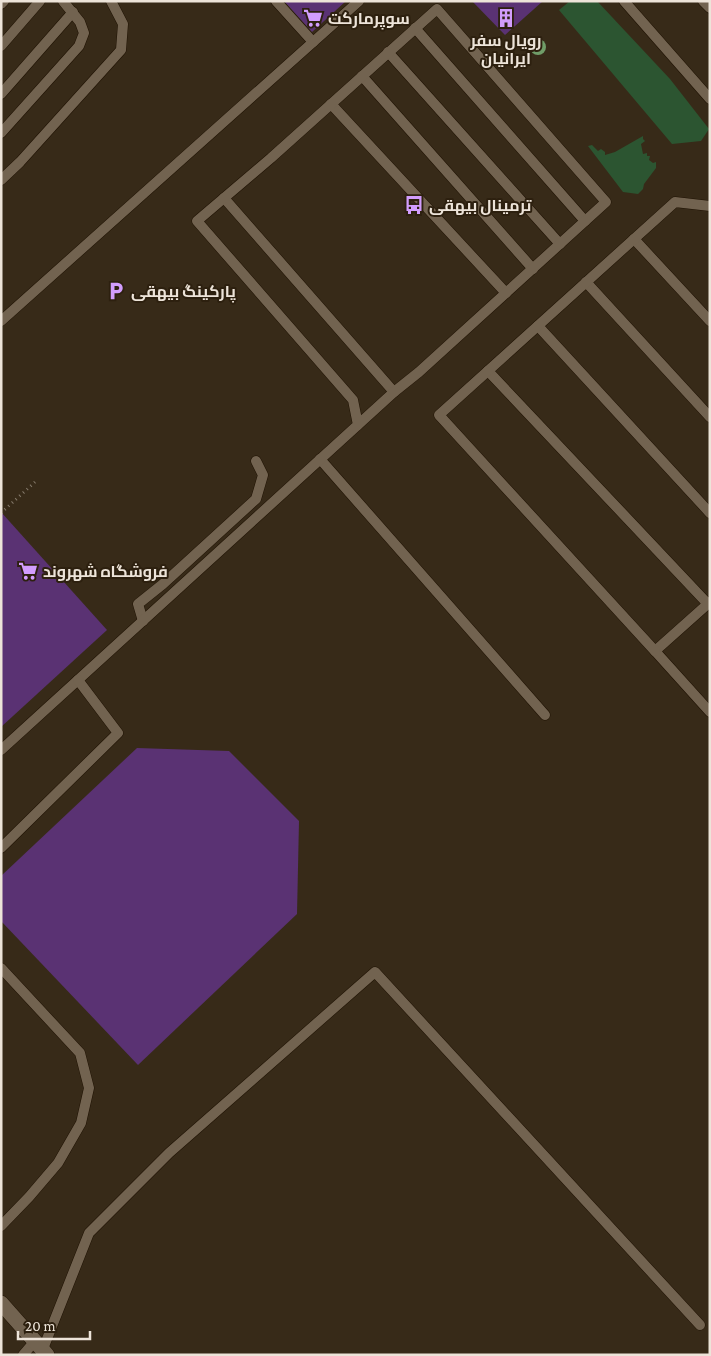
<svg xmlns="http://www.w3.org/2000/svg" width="711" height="1356" font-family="'Crimson Pro',Cairo,serif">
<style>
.green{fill:#2c5531}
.building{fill:#5a3273}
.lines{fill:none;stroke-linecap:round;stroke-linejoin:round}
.lane-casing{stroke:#1f1203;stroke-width:11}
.secondary-casing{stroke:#1f1203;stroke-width:16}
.path{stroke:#84796a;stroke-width:3;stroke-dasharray:1 4;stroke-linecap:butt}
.lane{stroke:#726350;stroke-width:10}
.secondary{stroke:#726350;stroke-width:15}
.tree{fill:#709d68}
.labels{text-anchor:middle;stroke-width:4;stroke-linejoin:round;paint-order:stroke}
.poi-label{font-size:16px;font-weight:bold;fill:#ede4d9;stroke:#2d200f;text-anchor:start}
</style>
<rect width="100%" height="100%" fill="#372a18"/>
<g class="green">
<path d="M 570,1 L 597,1 L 670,79 L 709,129 L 701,141 L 672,144 L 559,10 Z"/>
<path d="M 643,136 L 643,139 L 645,141 L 641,144 L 643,154 L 647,153 L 647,156 L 650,156 L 649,160 L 653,163 L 656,162 L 656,168 L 644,184 L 643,189 L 638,194 L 623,192 L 588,146 L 592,145 L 598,151 L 601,149 L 605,152 L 605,155 L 615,152 Z"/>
</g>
<g class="building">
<path d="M 284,1 L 346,1 L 312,32 Z"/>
<path d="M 472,1 L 543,1 L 505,35 Z"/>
<path d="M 1,512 L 107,630 L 1,727 Z"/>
<path d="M 137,748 L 229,751 L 299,821 L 297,914 L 138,1065 L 1,921 L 1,876 Z"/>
</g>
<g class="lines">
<g class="lane-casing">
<g id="lane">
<path d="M 276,1 L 313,42"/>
<path d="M 624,1 L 710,99"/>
<path d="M 703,1 L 710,8"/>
<path d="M 1,4 L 4,1"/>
<path d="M 415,28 L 585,221"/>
<path d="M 1,46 L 40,1"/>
<path d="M 388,52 L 560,244"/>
<path d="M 362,76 L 533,269"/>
<path d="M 1,94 L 73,12"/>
<path d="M 331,104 L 506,293"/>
<path d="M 1,133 L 79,46 L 84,33 L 80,22 L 63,1"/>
<path d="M 1,180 L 20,162 L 121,50 L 123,24 L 111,1"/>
<path d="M 224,198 L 394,392"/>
<path d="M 634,239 L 710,321"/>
<path d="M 586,282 L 710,417"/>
<path d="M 1,321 L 359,1"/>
<path d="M 538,326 L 710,513"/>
<path d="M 488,371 L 708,604"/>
<path d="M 320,459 L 545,715"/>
<path d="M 710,602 L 655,651 L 710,712"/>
<path d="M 143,621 L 138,604 L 163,584 L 256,499 L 263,475 L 256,461"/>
<path d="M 655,651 L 439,415 L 675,202 L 710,206"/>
<path d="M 1,750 L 394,392 L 419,372 L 606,202 L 437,9 L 271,158 L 197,221 L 353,400 L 358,425"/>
<path d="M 1,848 L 118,733 L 78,680"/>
<path d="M 1,968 L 80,1053 L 89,1088 L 81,1123 L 58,1163 L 29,1197 L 1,1226"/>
<path d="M 43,1349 L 89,1233 L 169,1153 L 375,972 L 700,1325"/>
<path d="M 23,1355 L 35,1341"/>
</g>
</g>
<g class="secondary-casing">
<path id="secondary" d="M 1,1303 L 47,1355"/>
</g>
<path class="path" d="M 1,513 L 35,482"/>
<use href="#lane" class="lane"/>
<use href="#secondary" class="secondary"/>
</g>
<circle class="tree" cx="538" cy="47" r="8"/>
<defs>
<g id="supermarket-bare" transform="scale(1.5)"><path d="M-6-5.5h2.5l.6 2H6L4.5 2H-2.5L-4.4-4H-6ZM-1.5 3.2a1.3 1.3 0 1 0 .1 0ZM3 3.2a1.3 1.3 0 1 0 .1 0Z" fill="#d29dfd" stroke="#2d200f" stroke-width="2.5" paint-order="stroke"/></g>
<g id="building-bare" transform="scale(1.5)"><path d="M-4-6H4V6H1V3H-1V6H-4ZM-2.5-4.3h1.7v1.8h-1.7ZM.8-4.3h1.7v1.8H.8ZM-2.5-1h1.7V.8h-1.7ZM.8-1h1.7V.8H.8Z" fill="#d29dfd" stroke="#2d200f" stroke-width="2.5" paint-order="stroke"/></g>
<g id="bus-bare" transform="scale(1.5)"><path d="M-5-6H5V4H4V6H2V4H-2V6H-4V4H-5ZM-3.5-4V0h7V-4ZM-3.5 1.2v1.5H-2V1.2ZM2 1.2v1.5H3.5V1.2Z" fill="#d29dfd" stroke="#2d200f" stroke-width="2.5" paint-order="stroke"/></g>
<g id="parking-bare" transform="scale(1.5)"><path d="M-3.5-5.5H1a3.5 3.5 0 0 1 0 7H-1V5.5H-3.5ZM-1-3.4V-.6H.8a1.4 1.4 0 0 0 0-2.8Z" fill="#d29dfd" stroke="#2d200f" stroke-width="2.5" paint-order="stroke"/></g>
</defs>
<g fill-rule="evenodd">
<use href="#supermarket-bare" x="313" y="18"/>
<use href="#building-bare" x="506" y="18"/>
<use href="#bus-bare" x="414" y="205"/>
<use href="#parking-bare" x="116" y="291"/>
<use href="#supermarket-bare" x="28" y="571"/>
</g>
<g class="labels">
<g class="poi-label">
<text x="328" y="24">سوپرمارکت</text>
<text x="506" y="46" text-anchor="middle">رویال سفر<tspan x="506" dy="18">ایرانیان</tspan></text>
<text x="429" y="211">ترمینال بیهقی</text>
<text x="131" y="297">پارکینگ بیهقی</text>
<text x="43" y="577">فروشگاه شهروند</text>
</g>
</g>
<rect width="711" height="1356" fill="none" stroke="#ede4d9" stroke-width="5"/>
<path d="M18 1331v8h72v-8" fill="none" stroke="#ede4d9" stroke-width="2.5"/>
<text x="25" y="1331" font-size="15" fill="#ede4d9" stroke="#2d200f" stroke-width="4" paint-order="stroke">20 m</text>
</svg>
